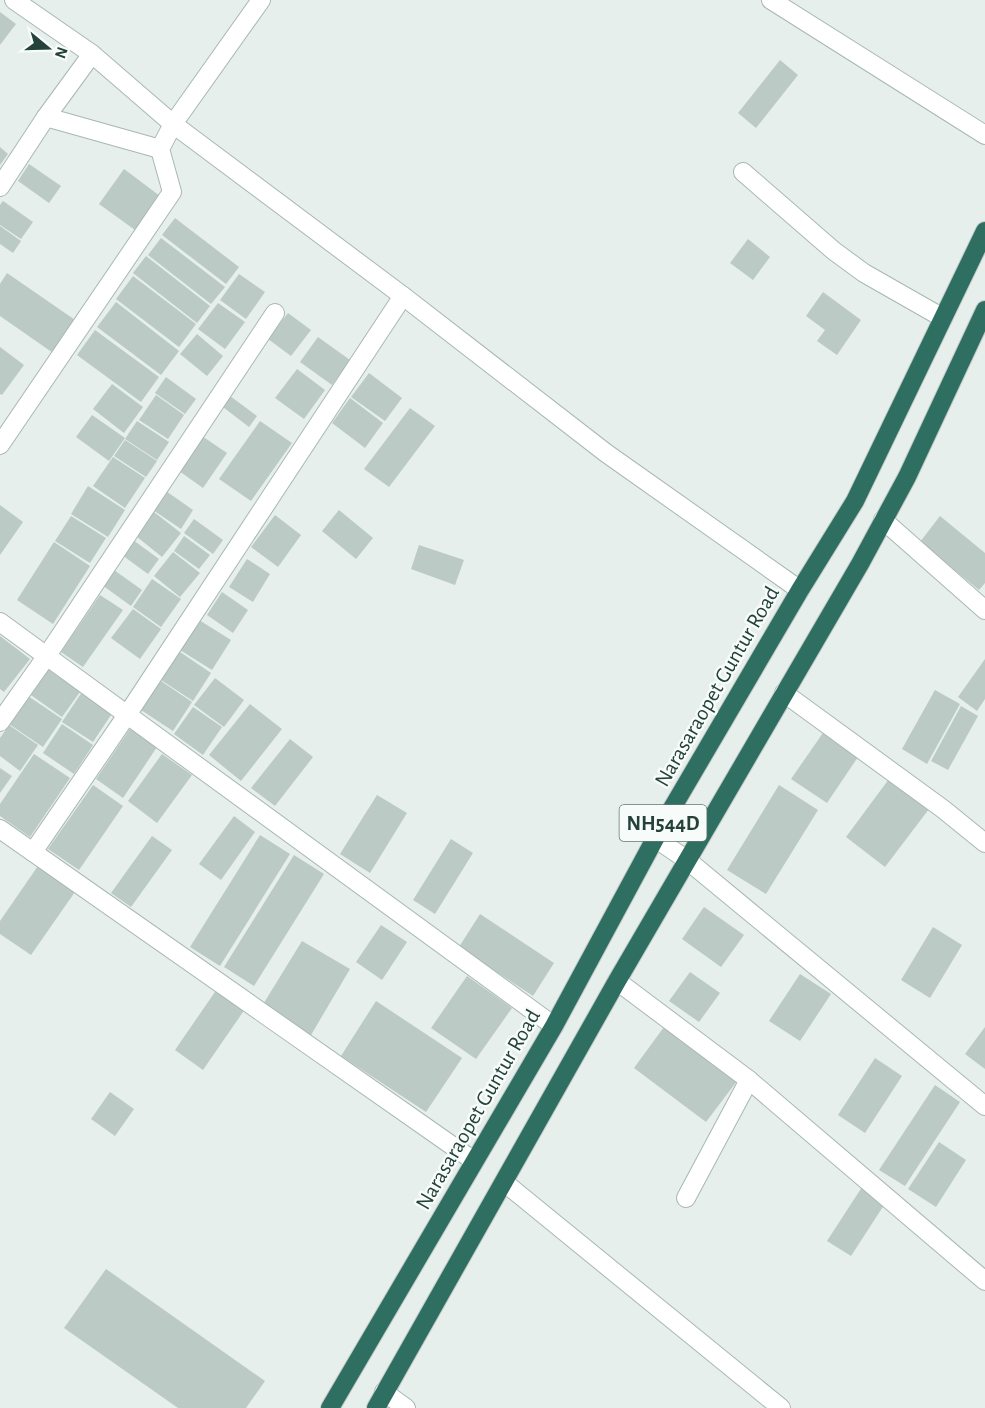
<svg xmlns="http://www.w3.org/2000/svg" width="985" height="1408" font-family="'Alegreya Sans',sans-serif">
<style>
.building{fill:#bbcac4}
.lines{fill:none;stroke-linecap:round;stroke-linejoin:round}
.street-casing{stroke:#a8b8b2;stroke-width:20}
.highway-casing{stroke:#c2cac8;stroke-width:20}
.street{stroke:#fff;stroke-width:18}
.highway{stroke:#2f6f62;stroke-width:18}
.labels{text-anchor:middle;stroke-width:5;stroke-linejoin:round;paint-order:stroke}
.shield{fill:#f7fbf9;stroke:#637a73;stroke-width:1.5}
.shield-label{font-size:21px;font-weight:bold;fill:#24423a}
.street-label{font-size:22px;fill:#24423a;stroke:#f7fbf9}
</style>
<rect width="100%" height="100%" fill="#e6efeb"/>
<g class="building">
<path d="M 0,12 L 16,24 L 0,45 Z"/>
<path d="M 780,60 L 798,75 L 756,128 L 738,113 Z"/>
<path d="M 0,147 L 8,154 L 0,165 Z"/>
<path d="M 29,164 L 61,186 L 49,203 L 18,181 Z"/>
<path d="M 124,169 L 160,196 L 135,230 L 99,204 Z"/>
<path d="M 3,201 L 33,222 L 21,239 L 0,225 L 0,205 Z"/>
<path d="M 175,218 L 239,267 L 226,284 L 162,235 Z"/>
<path d="M 0,226 L 21,241 L 13,253 L 0,244 Z"/>
<path d="M 161,238 L 225,287 L 211,304 L 148,255 Z"/>
<path d="M 748,239 L 770,257 L 753,280 L 730,263 Z"/>
<path d="M 146,256 L 210,306 L 197,323 L 133,273 Z"/>
<path d="M 7,273 L 78,322 L 56,355 L 0,316 L 0,284 Z"/>
<path d="M 239,274 L 265,292 L 246,319 L 220,300 Z"/>
<path d="M 133,276 L 196,324 L 179,347 L 116,299 Z"/>
<path d="M 823,292 L 861,320 L 837,355 L 817,341 L 825,330 L 806,316 Z"/>
<path d="M 116,302 L 179,351 L 161,375 L 97,327 Z"/>
<path d="M 218,303 L 245,322 L 225,349 L 198,329 Z"/>
<path d="M 288,313 L 311,330 L 291,356 L 268,339 Z"/>
<path d="M 95,330 L 159,377 L 141,402 L 77,355 Z"/>
<path d="M 197,334 L 223,356 L 207,376 L 180,354 Z"/>
<path d="M 318,337 L 350,360 L 332,385 L 300,362 Z"/>
<path d="M 0,347 L 24,365 L 2,395 L 0,394 Z"/>
<path d="M 297,369 L 325,390 L 304,419 L 275,398 Z"/>
<path d="M 369,373 L 402,398 L 385,421 L 351,397 Z"/>
<path d="M 166,377 L 196,399 L 185,414 L 155,393 Z"/>
<path d="M 112,384 L 143,407 L 124,433 L 93,409 Z"/>
<path d="M 226,393 L 257,416 L 249,427 L 219,404 Z"/>
<path d="M 156,395 L 184,415 L 168,439 L 139,420 Z"/>
<path d="M 350,398 L 383,423 L 365,448 L 332,423 Z"/>
<path d="M 410,408 L 435,426 L 389,487 L 364,469 Z"/>
<path d="M 92,415 L 125,438 L 109,461 L 76,437 Z"/>
<path d="M 137,421 L 169,442 L 157,460 L 125,439 Z"/>
<path d="M 260,421 L 292,443 L 251,501 L 219,479 Z"/>
<path d="M 199,434 L 227,453 L 203,488 L 175,468 Z"/>
<path d="M 125,440 L 157,461 L 146,477 L 114,456 Z"/>
<path d="M 113,457 L 145,478 L 125,508 L 93,486 Z"/>
<path d="M 88,486 L 125,510 L 108,537 L 71,514 Z"/>
<path d="M 163,489 L 193,510 L 181,529 L 150,508 Z"/>
<path d="M 0,505 L 23,522 L 0,555 Z"/>
<path d="M 150,509 L 181,533 L 162,557 L 131,532 Z"/>
<path d="M 339,510 L 373,538 L 356,559 L 322,531 Z"/>
<path d="M 275,515 L 301,535 L 278,567 L 251,547 Z"/>
<path d="M 71,516 L 106,538 L 90,563 L 55,541 Z"/>
<path d="M 940,516 L 985,553 L 985,583 L 979,590 L 920,542 Z"/>
<path d="M 194,519 L 223,540 L 213,554 L 184,533 Z"/>
<path d="M 184,536 L 210,555 L 199,569 L 174,551 Z"/>
<path d="M 133,540 L 159,559 L 148,574 L 122,555 Z"/>
<path d="M 54,542 L 90,566 L 53,624 L 17,600 Z"/>
<path d="M 419,545 L 464,560 L 455,585 L 411,569 Z"/>
<path d="M 173,552 L 200,573 L 180,597 L 154,576 Z"/>
<path d="M 247,559 L 270,574 L 253,602 L 229,587 Z"/>
<path d="M 114,570 L 142,590 L 131,606 L 102,585 Z"/>
<path d="M 152,579 L 181,599 L 161,627 L 133,607 Z"/>
<path d="M 222,592 L 248,610 L 233,633 L 207,615 Z"/>
<path d="M 100,595 L 123,610 L 83,667 L 61,652 Z"/>
<path d="M 133,609 L 161,629 L 140,659 L 111,638 Z"/>
<path d="M 199,620 L 231,640 L 212,670 L 180,650 Z"/>
<path d="M 0,636 L 30,659 L 4,692 L 0,689 Z"/>
<path d="M 180,652 L 211,673 L 193,701 L 161,680 Z"/>
<path d="M 985,659 L 985,699 L 977,711 L 958,697 Z"/>
<path d="M 46,668 L 80,692 L 62,717 L 28,693 Z"/>
<path d="M 215,678 L 244,700 L 224,727 L 194,705 Z"/>
<path d="M 161,681 L 192,702 L 173,731 L 141,710 Z"/>
<path d="M 935,690 L 960,704 L 927,764 L 902,749 Z"/>
<path d="M 82,692 L 113,712 L 93,742 L 62,722 Z"/>
<path d="M 28,696 L 62,719 L 43,747 L 9,724 Z"/>
<path d="M 250,704 L 282,729 L 241,781 L 209,755 Z"/>
<path d="M 961,706 L 978,716 L 948,770 L 931,761 Z"/>
<path d="M 193,707 L 222,727 L 203,755 L 174,734 Z"/>
<path d="M 62,724 L 93,745 L 74,774 L 43,753 Z"/>
<path d="M 9,725 L 38,745 L 20,771 L 0,756 L 0,738 Z"/>
<path d="M 130,729 L 157,747 L 123,798 L 96,779 Z"/>
<path d="M 825,730 L 860,754 L 827,803 L 791,779 Z"/>
<path d="M 290,739 L 313,757 L 275,806 L 251,788 Z"/>
<path d="M 34,754 L 70,778 L 30,837 L 0,816 L 0,804 Z"/>
<path d="M 162,754 L 192,775 L 157,823 L 128,801 Z"/>
<path d="M 0,768 L 12,776 L 0,793 Z"/>
<path d="M 889,779 L 929,809 L 885,867 L 846,837 Z"/>
<path d="M 93,785 L 123,806 L 79,870 L 48,849 Z"/>
<path d="M 779,785 L 818,810 L 766,894 L 727,870 Z"/>
<path d="M 377,795 L 407,813 L 370,873 L 340,854 Z"/>
<path d="M 234,816 L 255,832 L 221,880 L 199,864 Z"/>
<path d="M 260,835 L 290,854 L 220,966 L 190,947 Z"/>
<path d="M 152,836 L 172,850 L 131,907 L 111,893 Z"/>
<path d="M 451,839 L 473,853 L 435,914 L 413,900 Z"/>
<path d="M 294,855 L 324,874 L 254,986 L 224,967 Z"/>
<path d="M 40,863 L 77,889 L 31,955 L 0,934 L 0,921 Z"/>
<path d="M 704,907 L 744,935 L 721,967 L 682,939 Z"/>
<path d="M 480,914 L 554,963 L 533,996 L 459,947 Z"/>
<path d="M 381,925 L 407,942 L 382,980 L 356,962 Z"/>
<path d="M 933,927 L 962,945 L 930,998 L 901,980 Z"/>
<path d="M 302,941 L 350,969 L 311,1035 L 262,1006 Z"/>
<path d="M 690,972 L 720,993 L 699,1022 L 669,1001 Z"/>
<path d="M 800,974 L 831,994 L 800,1041 L 769,1021 Z"/>
<path d="M 467,976 L 512,1008 L 476,1059 L 431,1028 Z"/>
<path d="M 217,989 L 245,1009 L 203,1070 L 175,1050 Z"/>
<path d="M 376,1001 L 462,1058 L 426,1112 L 341,1056 Z"/>
<path d="M 664,1027 L 737,1081 L 706,1122 L 634,1068 Z"/>
<path d="M 985,1027 L 985,1069 L 965,1054 Z"/>
<path d="M 875,1058 L 902,1076 L 865,1133 L 838,1115 Z"/>
<path d="M 935,1085 L 960,1102 L 905,1186 L 879,1170 Z"/>
<path d="M 110,1092 L 134,1109 L 115,1136 L 91,1119 Z"/>
<path d="M 939,1142 L 966,1160 L 936,1207 L 908,1189 Z"/>
<path d="M 862,1187 L 886,1202 L 851,1256 L 827,1241 Z"/>
<path d="M 106,1269 L 265,1381 L 246,1408 L 178,1408 L 64,1328 Z"/>
</g>
<g class="lines">
<g class="street-casing">
<g id="street">
<path d="M 14,0 L 92,54 L 173,124 L 403,296 L 606,453 L 800,590"/>
<path d="M 771,0 L 985,135"/>
<path d="M 46,117 L 160,149"/>
<path d="M 743,172 L 834,251 L 864,273 L 943,318"/>
<path d="M 0,187 L 46,117 L 92,54"/>
<path d="M 0,445 L 172,192 L 160,149 L 173,124 L 261,0"/>
<path d="M 883,520 L 985,610"/>
<path d="M 0,622 L 554,1026"/>
<path d="M 784,693 L 943,809 L 985,843"/>
<path d="M 0,722 L 46,657 L 275,313"/>
<path d="M 0,829 L 474,1161"/>
<path d="M 655,838 L 687,860 L 985,1106"/>
<path d="M 33,852 L 127,715 L 403,296"/>
<path d="M 617,981 L 749,1080 L 985,1281"/>
<path d="M 505,1183 L 781,1408"/>
<path d="M 686,1198 L 749,1080"/>
<path d="M 384,1392 L 406,1408"/>
</g>
</g>
<g class="highway-casing">
<g id="highway">
<path d="M 330,1408 L 554,1026 L 664,822 L 800,590 L 855,501 L 985,231"/>
<path d="M 376,1408 L 617,981 L 860,564 L 907,477 L 985,310"/>
</g>
</g>
<use href="#street" class="street"/>
<use href="#highway" class="highway"/>
</g>
<g class="labels">
<rect class="shield" x="619.5" y="805" width="87" height="36" rx="4.5"/>
<g class="shield-label">
<text x="663" y="830">NH544D</text>
</g>
<g class="street-label">
<text transform="translate(716 686) rotate(-60)" y="8">Narasaraopet Guntur Road</text>
<text transform="translate(477 1109) rotate(-60)" y="8">Narasaraopet Guntur Road</text>
</g>
</g>
<g transform="translate(48 48) rotate(109)" stroke="#f7fbf9" stroke-width="4.5" paint-order="stroke">
<path d="M0-4.5L10 22L0 15L-10 22Z" fill="#24423a"/>
<text y="-9" font-size="16" font-weight="bold" text-anchor="middle" fill="#24423a">N</text>
</g>
</svg>
